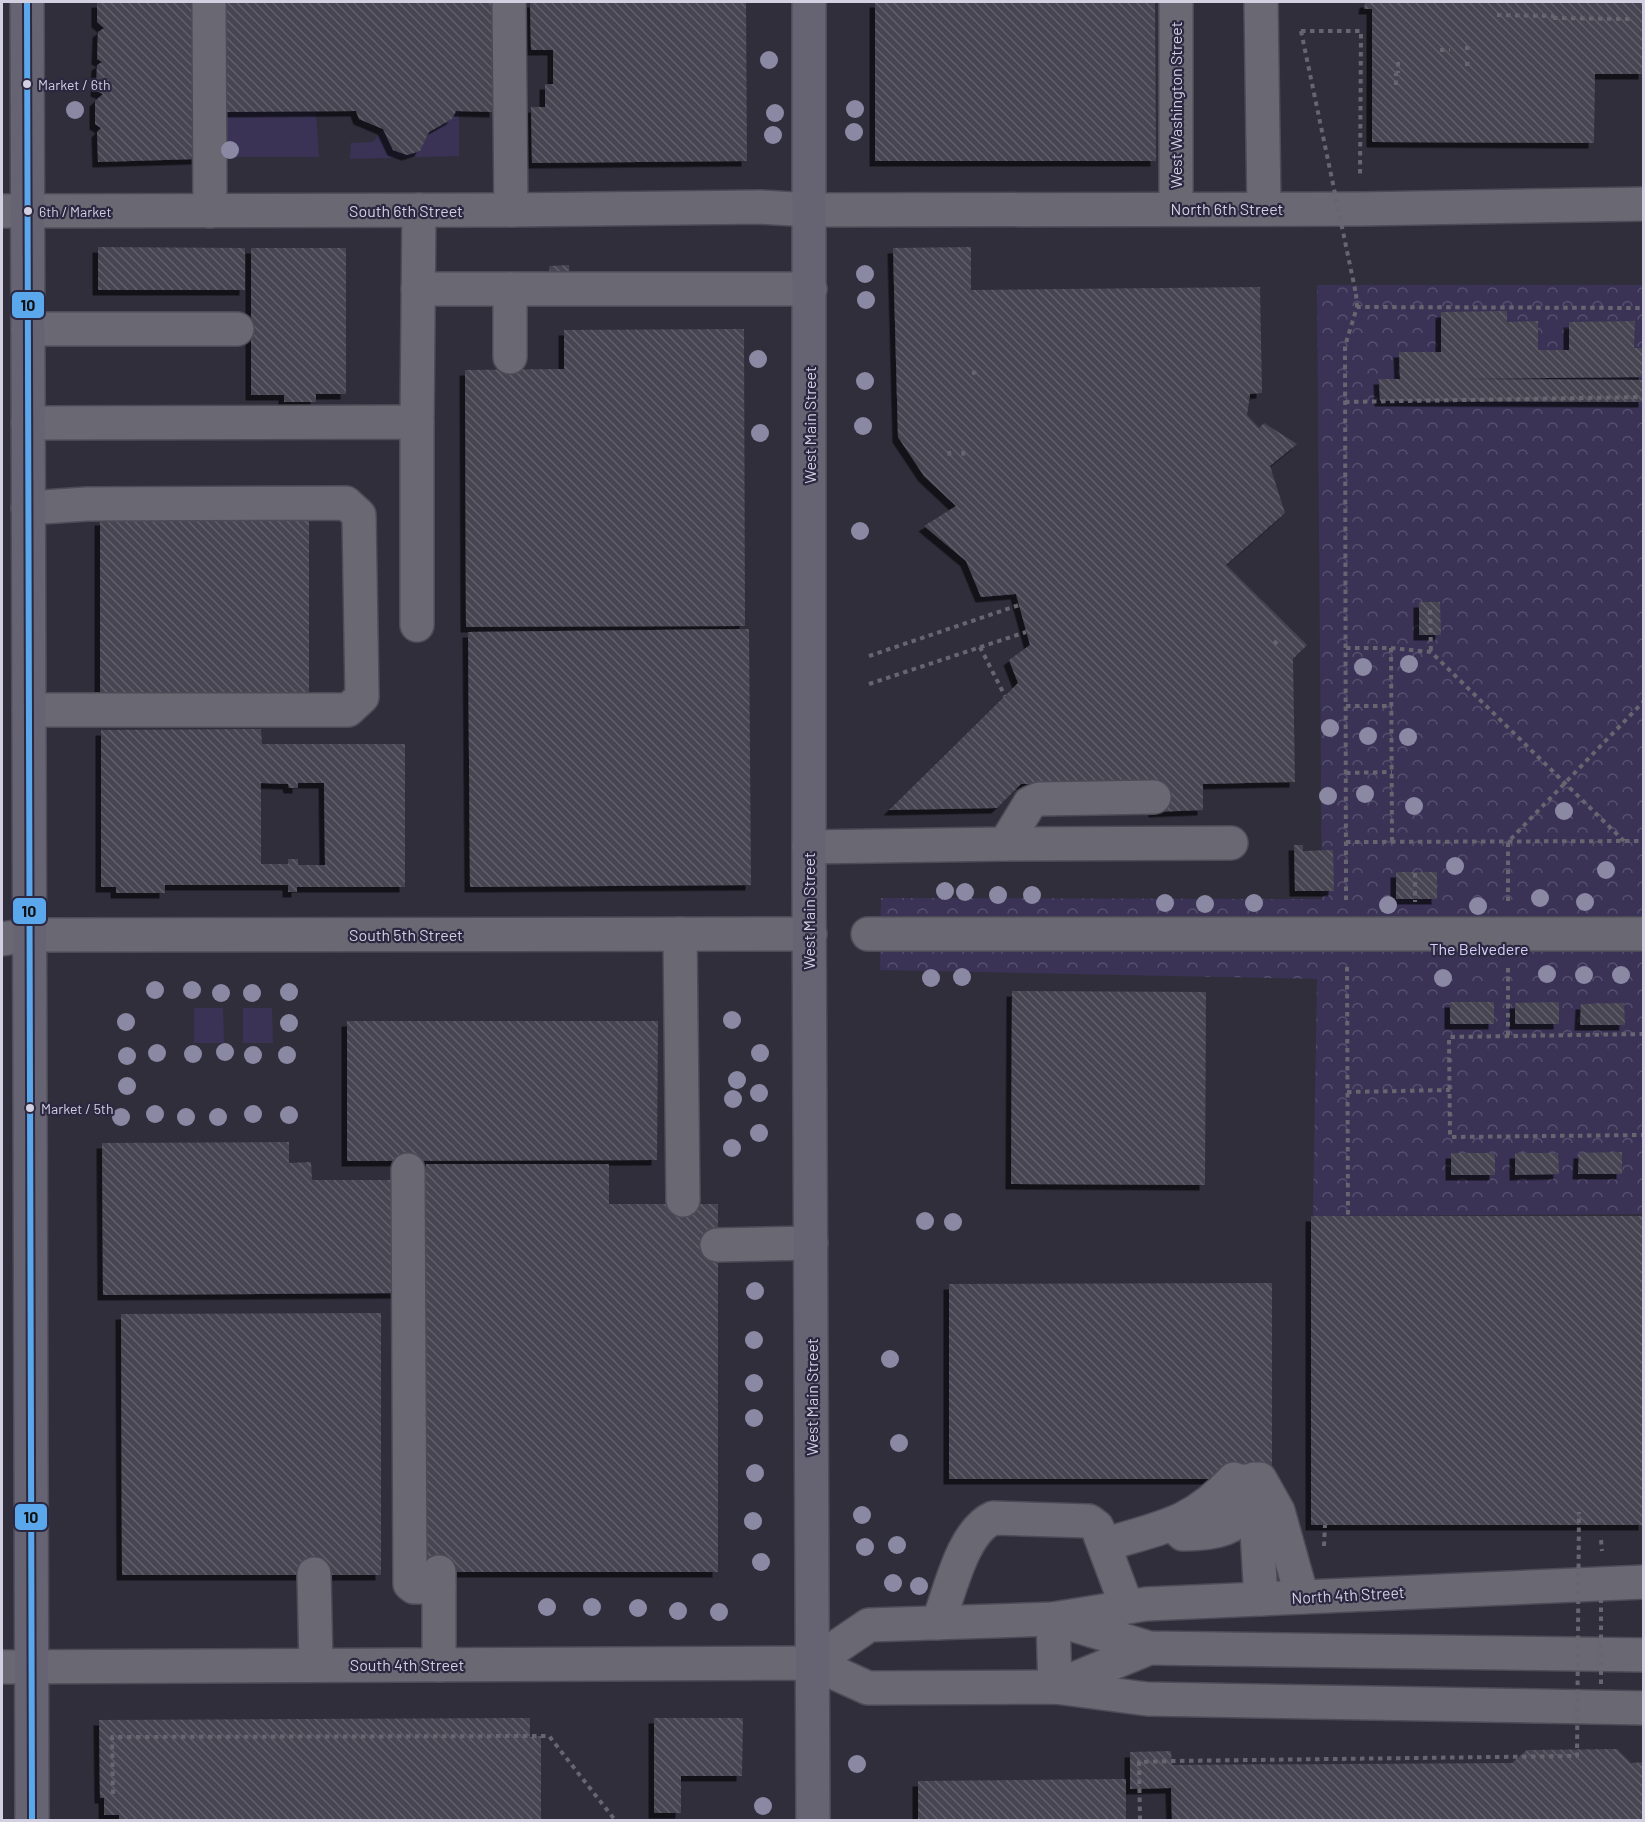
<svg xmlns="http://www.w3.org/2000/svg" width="1645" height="1822" font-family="Barlow,sans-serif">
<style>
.forest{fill:url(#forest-crowns)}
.garden{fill:#3a3356}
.building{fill:url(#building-back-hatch);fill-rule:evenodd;filter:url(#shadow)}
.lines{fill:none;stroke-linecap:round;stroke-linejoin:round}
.minor-casing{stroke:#4d4b57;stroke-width:36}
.major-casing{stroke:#4d4b57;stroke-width:36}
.path{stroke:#67656f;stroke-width:4;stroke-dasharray:4.5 4.5;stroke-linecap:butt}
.minor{stroke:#6a6973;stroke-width:33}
.major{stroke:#666472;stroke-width:33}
.path-bridge{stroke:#67656f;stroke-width:4;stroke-dasharray:4.5 4.5;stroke-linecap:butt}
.bus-1-casing{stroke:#2c2841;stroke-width:10}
.bus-1{stroke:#5aa8eb;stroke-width:6}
.tree{fill:#8b88a4}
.bus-dot{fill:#d2d0e1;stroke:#2c2841;stroke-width:2}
.labels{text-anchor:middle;stroke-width:4.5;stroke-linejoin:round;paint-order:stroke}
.bus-label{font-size:14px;fill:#d2d0e1;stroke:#2c2841;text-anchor:start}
.street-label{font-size:16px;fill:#d2d0e1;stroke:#2c2841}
.park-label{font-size:16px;fill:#d6d1f9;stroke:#2c2841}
.line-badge{stroke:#2c2841;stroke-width:2}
.pale-badge-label{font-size:16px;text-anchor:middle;font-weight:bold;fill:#111}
</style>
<defs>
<pattern id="forest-crowns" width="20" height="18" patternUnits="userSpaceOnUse" patternTransform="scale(1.5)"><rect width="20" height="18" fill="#3a3356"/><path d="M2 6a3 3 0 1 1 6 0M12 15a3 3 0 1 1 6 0" fill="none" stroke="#56506e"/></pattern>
<pattern id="building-back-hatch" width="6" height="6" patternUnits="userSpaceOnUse" patternTransform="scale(1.5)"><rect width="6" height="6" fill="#474551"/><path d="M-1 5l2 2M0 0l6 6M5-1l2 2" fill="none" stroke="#615f6a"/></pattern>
<filter id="shadow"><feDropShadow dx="-5.5" dy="5.5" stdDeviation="0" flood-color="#0009"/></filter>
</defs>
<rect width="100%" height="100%" fill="#302e3b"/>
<path class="forest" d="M 1317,285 L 1643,285 L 1643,1214 L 1313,1216 L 1317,979 L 880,970 L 881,898 L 1322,899 Z"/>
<g class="garden">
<path d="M 456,111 L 459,111 L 459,156 L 350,159 L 351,143 L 373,142 L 383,129 L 393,150 L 407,155 L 419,151 L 429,132 L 452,119 Z"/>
<path d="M 224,112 L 316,112 L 319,157 L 216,157 Z"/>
<path d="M 194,1008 L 223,1008 L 224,1043 L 194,1043 Z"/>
<path d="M 243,1008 L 272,1008 L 273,1043 L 243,1043 Z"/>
</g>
<g class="building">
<path d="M 97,2 L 200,2 L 197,159 L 98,162 L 97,132 L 101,128 L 95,124 L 95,101 L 103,94 L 96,91 L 97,65 L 102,62 L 97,59 L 98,32 L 104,28 L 97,22 Z"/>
<path d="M 225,2 L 495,2 L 495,112 L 456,111 L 452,119 L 429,132 L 420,151 L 407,155 L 393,150 L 383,129 L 359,119 L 356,111 L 224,112 Z"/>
<path d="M 530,2 L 746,2 L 747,161 L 532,163 L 531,107 L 545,107 L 545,84 L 553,84 L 553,50 L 531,50 Z"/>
<path d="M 875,2 L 1155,2 L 1156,161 L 875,161 Z"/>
<path d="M 1365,2 L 1644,2 L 1644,74 L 1595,74 L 1594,143 L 1372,142 L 1372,9 L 1364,9 Z"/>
<path d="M 98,247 L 245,248 L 245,290 L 98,290 Z"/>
<path d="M 971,247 L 971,290 L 1260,287 L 1262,393 L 1250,394 L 1247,415 L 1259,428 L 1264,423 L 1297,444 L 1270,466 L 1285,513 L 1226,565 L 1307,645 L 1293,659 L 1295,782 L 1203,784 L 1203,810 L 1154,812 L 1153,783 L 1021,784 L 997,808 L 889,810 L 1018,683 L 1009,660 L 1030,645 L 1016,594 L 981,597 L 966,561 L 924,526 L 956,506 L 924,476 L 898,437 L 893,248 Z"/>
<path d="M 251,248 L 346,248 L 346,394 L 316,394 L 316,402 L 284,402 L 284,395 L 251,395 Z"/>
<path d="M 569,265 L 570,277 L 550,277 L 549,266 Z"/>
<path d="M 1507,311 L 1507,322 L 1538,321 L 1538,350 L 1569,350 L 1569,322 L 1635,321 L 1634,348 L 1644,348 L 1644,377 L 1461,379 L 1644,380 L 1644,402 L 1380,401 L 1379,379 L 1400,379 L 1399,352 L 1441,352 L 1441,312 Z"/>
<path d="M 744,329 L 745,626 L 466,627 L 465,370 L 564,369 L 564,330 Z"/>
<rect x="100" y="520" width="209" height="180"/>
<path d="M 1419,602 L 1440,602 L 1441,635 L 1419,635 Z"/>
<path d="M 749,629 L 751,885 L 470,887 L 468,632 Z"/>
<path d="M 261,729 L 262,744 L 405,744 L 405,887 L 297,887 L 297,892 L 288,892 L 288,885 L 165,885 L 165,893 L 116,893 L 116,887 L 101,887 L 101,730 ZM 261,783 L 288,784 L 289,788 L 298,788 L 298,783 L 324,783 L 325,865 L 298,865 L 298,859 L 288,859 L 288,864 L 261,864 Z"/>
<path d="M 1294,845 L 1303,845 L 1303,851 L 1333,850 L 1334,891 L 1295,891 Z"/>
<rect x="1396" y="872" width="41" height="27"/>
<path d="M 1012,991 L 1206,992 L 1205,1185 L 1011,1184 Z"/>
<rect x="1450" y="1002" width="44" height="22"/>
<path d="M 1559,1002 L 1559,1024 L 1515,1024 L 1515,1003 Z"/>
<path d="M 1624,1003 L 1625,1025 L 1580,1025 L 1581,1004 Z"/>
<path d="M 347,1021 L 658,1021 L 657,1160 L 347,1161 Z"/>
<path d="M 289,1142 L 289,1163 L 311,1162 L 312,1180 L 403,1180 L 404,1293 L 103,1295 L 102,1143 Z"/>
<path d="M 1622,1152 L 1622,1174 L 1578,1174 L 1579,1153 Z"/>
<rect x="1451" y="1153" width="44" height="22"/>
<path d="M 1515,1153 L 1558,1153 L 1559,1174 L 1515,1175 Z"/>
<path d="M 426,1164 L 609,1164 L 609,1204 L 718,1204 L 718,1572 L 414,1572 L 413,1205 L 425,1205 Z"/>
<rect x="1311" y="1216" width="333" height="309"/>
<path d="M 1272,1283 L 1272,1479 L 949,1479 L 949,1284 Z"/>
<path d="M 381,1313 L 381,1575 L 122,1575 L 121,1314 Z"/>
<path d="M 530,1718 L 530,1737 L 541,1736 L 541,1820 L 119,1820 L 119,1815 L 104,1815 L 104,1798 L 100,1798 L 99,1720 Z"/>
<path d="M 654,1718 L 743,1718 L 742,1776 L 681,1776 L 681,1813 L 654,1813 Z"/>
<path d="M 1617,1749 L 1631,1763 L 1644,1762 L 1644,1820 L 1172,1820 L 1171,1788 L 1130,1789 L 1130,1752 L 1171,1751 L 1172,1765 L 1512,1763 L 1527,1750 Z"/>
<path d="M 1126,1779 L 1126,1820 L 918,1820 L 918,1781 Z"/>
</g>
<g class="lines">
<g class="minor-casing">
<g id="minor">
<path d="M 209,2 L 210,211"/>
<path d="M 509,2 L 511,210"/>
<path d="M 1261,2 L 1264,209"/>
<path d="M 1176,209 L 1176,2"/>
<path d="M 2,211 L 511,210 L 760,207 L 810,210 L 1361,209 L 1644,204"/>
<path d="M 418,289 L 810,289"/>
<path d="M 28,329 L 237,329"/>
<path d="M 510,357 L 510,289"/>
<path d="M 417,422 L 419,210"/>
<path d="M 28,423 L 417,422 L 417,625"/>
<path d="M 28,508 L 87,504 L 346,503 L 359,515 L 362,697 L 348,710 L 29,710"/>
<path d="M 1005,844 L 1231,843"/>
<path d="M 809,847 L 1005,844 L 1030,803 L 1039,799 L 1154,797"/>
<path d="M 680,934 L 683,1200"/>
<path d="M 868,934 L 1644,934"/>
<path d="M 2,939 L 30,935 L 810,934"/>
<path d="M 408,1170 L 410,1584 L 414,1587 L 439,1587"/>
<path d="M 717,1245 L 811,1243"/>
<path d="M 1254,1479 L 1261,1599"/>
<path d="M 1260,1479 L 1278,1511 L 1302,1597"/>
<path d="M 1173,1525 L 1183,1534 C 1198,1534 1235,1533 1240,1515 C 1243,1504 1242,1491 1243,1481"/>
<path d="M 1104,1545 C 1161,1527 1190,1526 1234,1479"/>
<path d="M 314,1574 L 316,1665"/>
<path d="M 1053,1619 L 1055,1687 L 1149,1648"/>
<path d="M 1061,1621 L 1149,1648 L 1644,1655"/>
<path d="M 938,1623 C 950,1592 962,1532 993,1518 L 1089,1521 L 1097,1527 L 1127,1607"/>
<path d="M 813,1663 L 869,1625 L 1053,1619 L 1146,1604 L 1644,1582"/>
<path d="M 439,1665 L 439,1572"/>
<path d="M 2,1667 L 813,1663 L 868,1688 L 1055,1687 L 1147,1699 L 1644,1708"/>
</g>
</g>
<g class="major-casing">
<g id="major">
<path d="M 27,2 L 32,1820"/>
<path d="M 809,2 L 809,892 L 813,1820"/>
</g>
</g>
<g class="path">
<path d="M 1497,15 L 1554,16"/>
<path d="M 1553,18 L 1630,19"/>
<path d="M 1301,31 L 1361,31 L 1360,177"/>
<path d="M 1465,48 L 1471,48"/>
<path d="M 1440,50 L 1450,50"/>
<path d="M 1398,62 L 1398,73"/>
<path d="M 1465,64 L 1471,64"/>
<path d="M 1396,85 L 1396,73"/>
<path d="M 1356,294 L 1357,307"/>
<path d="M 972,373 L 979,372"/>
<path d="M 1345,402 L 1644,397"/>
<path d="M 949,451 L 950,459"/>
<path d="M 963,451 L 964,458"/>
<path d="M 1430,610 L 1431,652"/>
<path d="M 1274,641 L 1278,645"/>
<path d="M 980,647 L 1005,696"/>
<path d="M 1346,648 L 1391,648 L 1431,652 L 1625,842"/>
<path d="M 1391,648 L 1392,842"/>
<path d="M 869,656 L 1019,605"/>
<path d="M 869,684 L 1026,632"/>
<path d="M 1346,706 L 1392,706"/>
<path d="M 1346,773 L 1392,772"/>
<path d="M 1346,842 L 1644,841"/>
<path d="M 1415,873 L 1415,902"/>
<path d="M 1346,900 L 1345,346 L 1357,307 L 1644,308"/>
<path d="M 1508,901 L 1508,842 L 1644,701"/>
<path d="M 1347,967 L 1348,1216"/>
<path d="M 1508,968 L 1508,1036"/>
<path d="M 1644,1034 L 1449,1037 L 1450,1137 L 1644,1135"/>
<path d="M 1347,1092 L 1450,1090"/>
<path d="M 1601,1540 L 1602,1551"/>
<path d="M 1324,1546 L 1325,1525"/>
<path d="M 113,1794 L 112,1737 L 549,1736 L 615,1820"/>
<path d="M 1140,1820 L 1139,1762 L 1171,1761"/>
</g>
<use href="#minor" class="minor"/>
<use href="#major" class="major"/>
<g class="path-bridge">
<path d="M 1301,31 L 1356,294"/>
<path d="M 1601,1684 L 1601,1599"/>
<path d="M 1171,1761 L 1577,1756 L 1579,1512"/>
</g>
<g class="bus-1-casing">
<path id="bus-1" d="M 27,2 L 32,1820"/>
</g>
<use href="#bus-1" class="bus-1"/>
</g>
<g class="tree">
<circle cx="769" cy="60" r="9"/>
<circle cx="855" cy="109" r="9"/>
<circle cx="75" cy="110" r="9"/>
<circle cx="775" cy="113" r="9"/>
<circle cx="854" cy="132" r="9"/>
<circle cx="773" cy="135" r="9"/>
<circle cx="230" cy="150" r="9"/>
<circle cx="865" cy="274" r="9"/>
<circle cx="866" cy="300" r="9"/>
<circle cx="758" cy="359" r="9"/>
<circle cx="865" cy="381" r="9"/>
<circle cx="863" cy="426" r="9"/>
<circle cx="760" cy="433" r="9"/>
<circle cx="860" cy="531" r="9"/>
<circle cx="1409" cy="664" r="9"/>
<circle cx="1363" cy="667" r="9"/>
<circle cx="1330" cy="728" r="9"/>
<circle cx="1368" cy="736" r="9"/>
<circle cx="1408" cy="737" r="9"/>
<circle cx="1365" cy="794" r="9"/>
<circle cx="1328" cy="796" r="9"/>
<circle cx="1414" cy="806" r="9"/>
<circle cx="1564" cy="811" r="9"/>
<circle cx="1455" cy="866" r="9"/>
<circle cx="1606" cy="870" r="9"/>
<circle cx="945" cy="891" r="9"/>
<circle cx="965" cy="892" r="9"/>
<circle cx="998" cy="895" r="9"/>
<circle cx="1032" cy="895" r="9"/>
<circle cx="1540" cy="898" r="9"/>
<circle cx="1585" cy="902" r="9"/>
<circle cx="1165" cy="903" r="9"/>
<circle cx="1254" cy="903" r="9"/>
<circle cx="1205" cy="904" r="9"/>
<circle cx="1388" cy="905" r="9"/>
<circle cx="1478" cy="906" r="9"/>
<circle cx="1547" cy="974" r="9"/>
<circle cx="1584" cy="975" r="9"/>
<circle cx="1621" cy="975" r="9"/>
<circle cx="962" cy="977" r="9"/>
<circle cx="931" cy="978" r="9"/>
<circle cx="1443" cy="978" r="9"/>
<circle cx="155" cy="990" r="9"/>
<circle cx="192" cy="990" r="9"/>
<circle cx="289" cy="992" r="9"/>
<circle cx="221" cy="993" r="9"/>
<circle cx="252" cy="993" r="9"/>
<circle cx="732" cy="1020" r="9"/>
<circle cx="126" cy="1022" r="9"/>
<circle cx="289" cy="1023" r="9"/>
<circle cx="225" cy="1052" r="9"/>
<circle cx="157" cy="1053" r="9"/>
<circle cx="760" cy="1053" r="9"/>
<circle cx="193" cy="1054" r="9"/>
<circle cx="253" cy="1055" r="9"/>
<circle cx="287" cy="1055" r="9"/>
<circle cx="127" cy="1056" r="9"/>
<circle cx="737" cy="1080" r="9"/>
<circle cx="127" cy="1086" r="9"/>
<circle cx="759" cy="1093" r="9"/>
<circle cx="733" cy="1099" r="9"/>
<circle cx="155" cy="1114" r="9"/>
<circle cx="253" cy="1114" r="9"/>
<circle cx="289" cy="1115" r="9"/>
<circle cx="121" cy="1117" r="9"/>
<circle cx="186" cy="1117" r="9"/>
<circle cx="218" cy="1117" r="9"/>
<circle cx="759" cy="1133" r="9"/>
<circle cx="732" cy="1148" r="9"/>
<circle cx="925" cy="1221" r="9"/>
<circle cx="953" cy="1222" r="9"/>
<circle cx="755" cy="1291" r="9"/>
<circle cx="754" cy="1340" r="9"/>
<circle cx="890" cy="1359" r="9"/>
<circle cx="754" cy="1383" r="9"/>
<circle cx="754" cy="1418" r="9"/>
<circle cx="899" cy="1443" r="9"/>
<circle cx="755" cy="1473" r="9"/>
<circle cx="862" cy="1515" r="9"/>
<circle cx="753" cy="1521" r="9"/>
<circle cx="897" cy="1545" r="9"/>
<circle cx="865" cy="1547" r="9"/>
<circle cx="761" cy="1562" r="9"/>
<circle cx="893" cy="1583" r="9"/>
<circle cx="919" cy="1586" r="9"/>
<circle cx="547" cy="1607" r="9"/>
<circle cx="592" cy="1607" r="9"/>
<circle cx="638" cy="1608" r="9"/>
<circle cx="678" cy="1611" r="9"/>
<circle cx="719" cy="1612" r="9"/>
<circle cx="857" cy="1764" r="9"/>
<circle cx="763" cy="1806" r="9"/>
</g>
<g class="bus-dot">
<circle cx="27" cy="84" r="5"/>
<circle cx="28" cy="211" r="5"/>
<circle cx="30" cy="1108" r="5"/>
</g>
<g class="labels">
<g class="bus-label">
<text x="38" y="90">Market / 6th</text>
<text x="39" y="217">6th / Market</text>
<text x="41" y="1114">Market / 5th</text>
</g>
<g class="street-label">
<text transform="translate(1176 105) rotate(-90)" y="6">West Washington Street</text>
<text x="1227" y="215">North 6th Street</text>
<text x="406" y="217">South 6th Street</text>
<text transform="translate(810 425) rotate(-90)" y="6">West Main Street</text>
<text transform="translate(809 911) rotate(-90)" y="6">West Main Street</text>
<text x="406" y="941">South 5th Street</text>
<text transform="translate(812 1397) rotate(-90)" y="6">West Main Street</text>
<text transform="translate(1348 1595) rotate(-3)" y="6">North 4th Street</text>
<text x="407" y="1671">South 4th Street</text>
</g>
<g class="park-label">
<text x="1479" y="955">The Belvedere</text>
</g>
</g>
<g class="line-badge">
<rect x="11" y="291" width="34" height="28" rx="6" fill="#5aa8eb"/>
<rect x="12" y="897" width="35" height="28" rx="6" fill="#5aa8eb"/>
<rect x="14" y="1503" width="34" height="28" rx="6" fill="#5aa8eb"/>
</g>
<g class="pale-badge-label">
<text x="28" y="311">10</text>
<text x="29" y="917">10</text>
<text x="31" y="1523">10</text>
</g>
<rect width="1645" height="1822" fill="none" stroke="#d2d0e1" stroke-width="6"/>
</svg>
